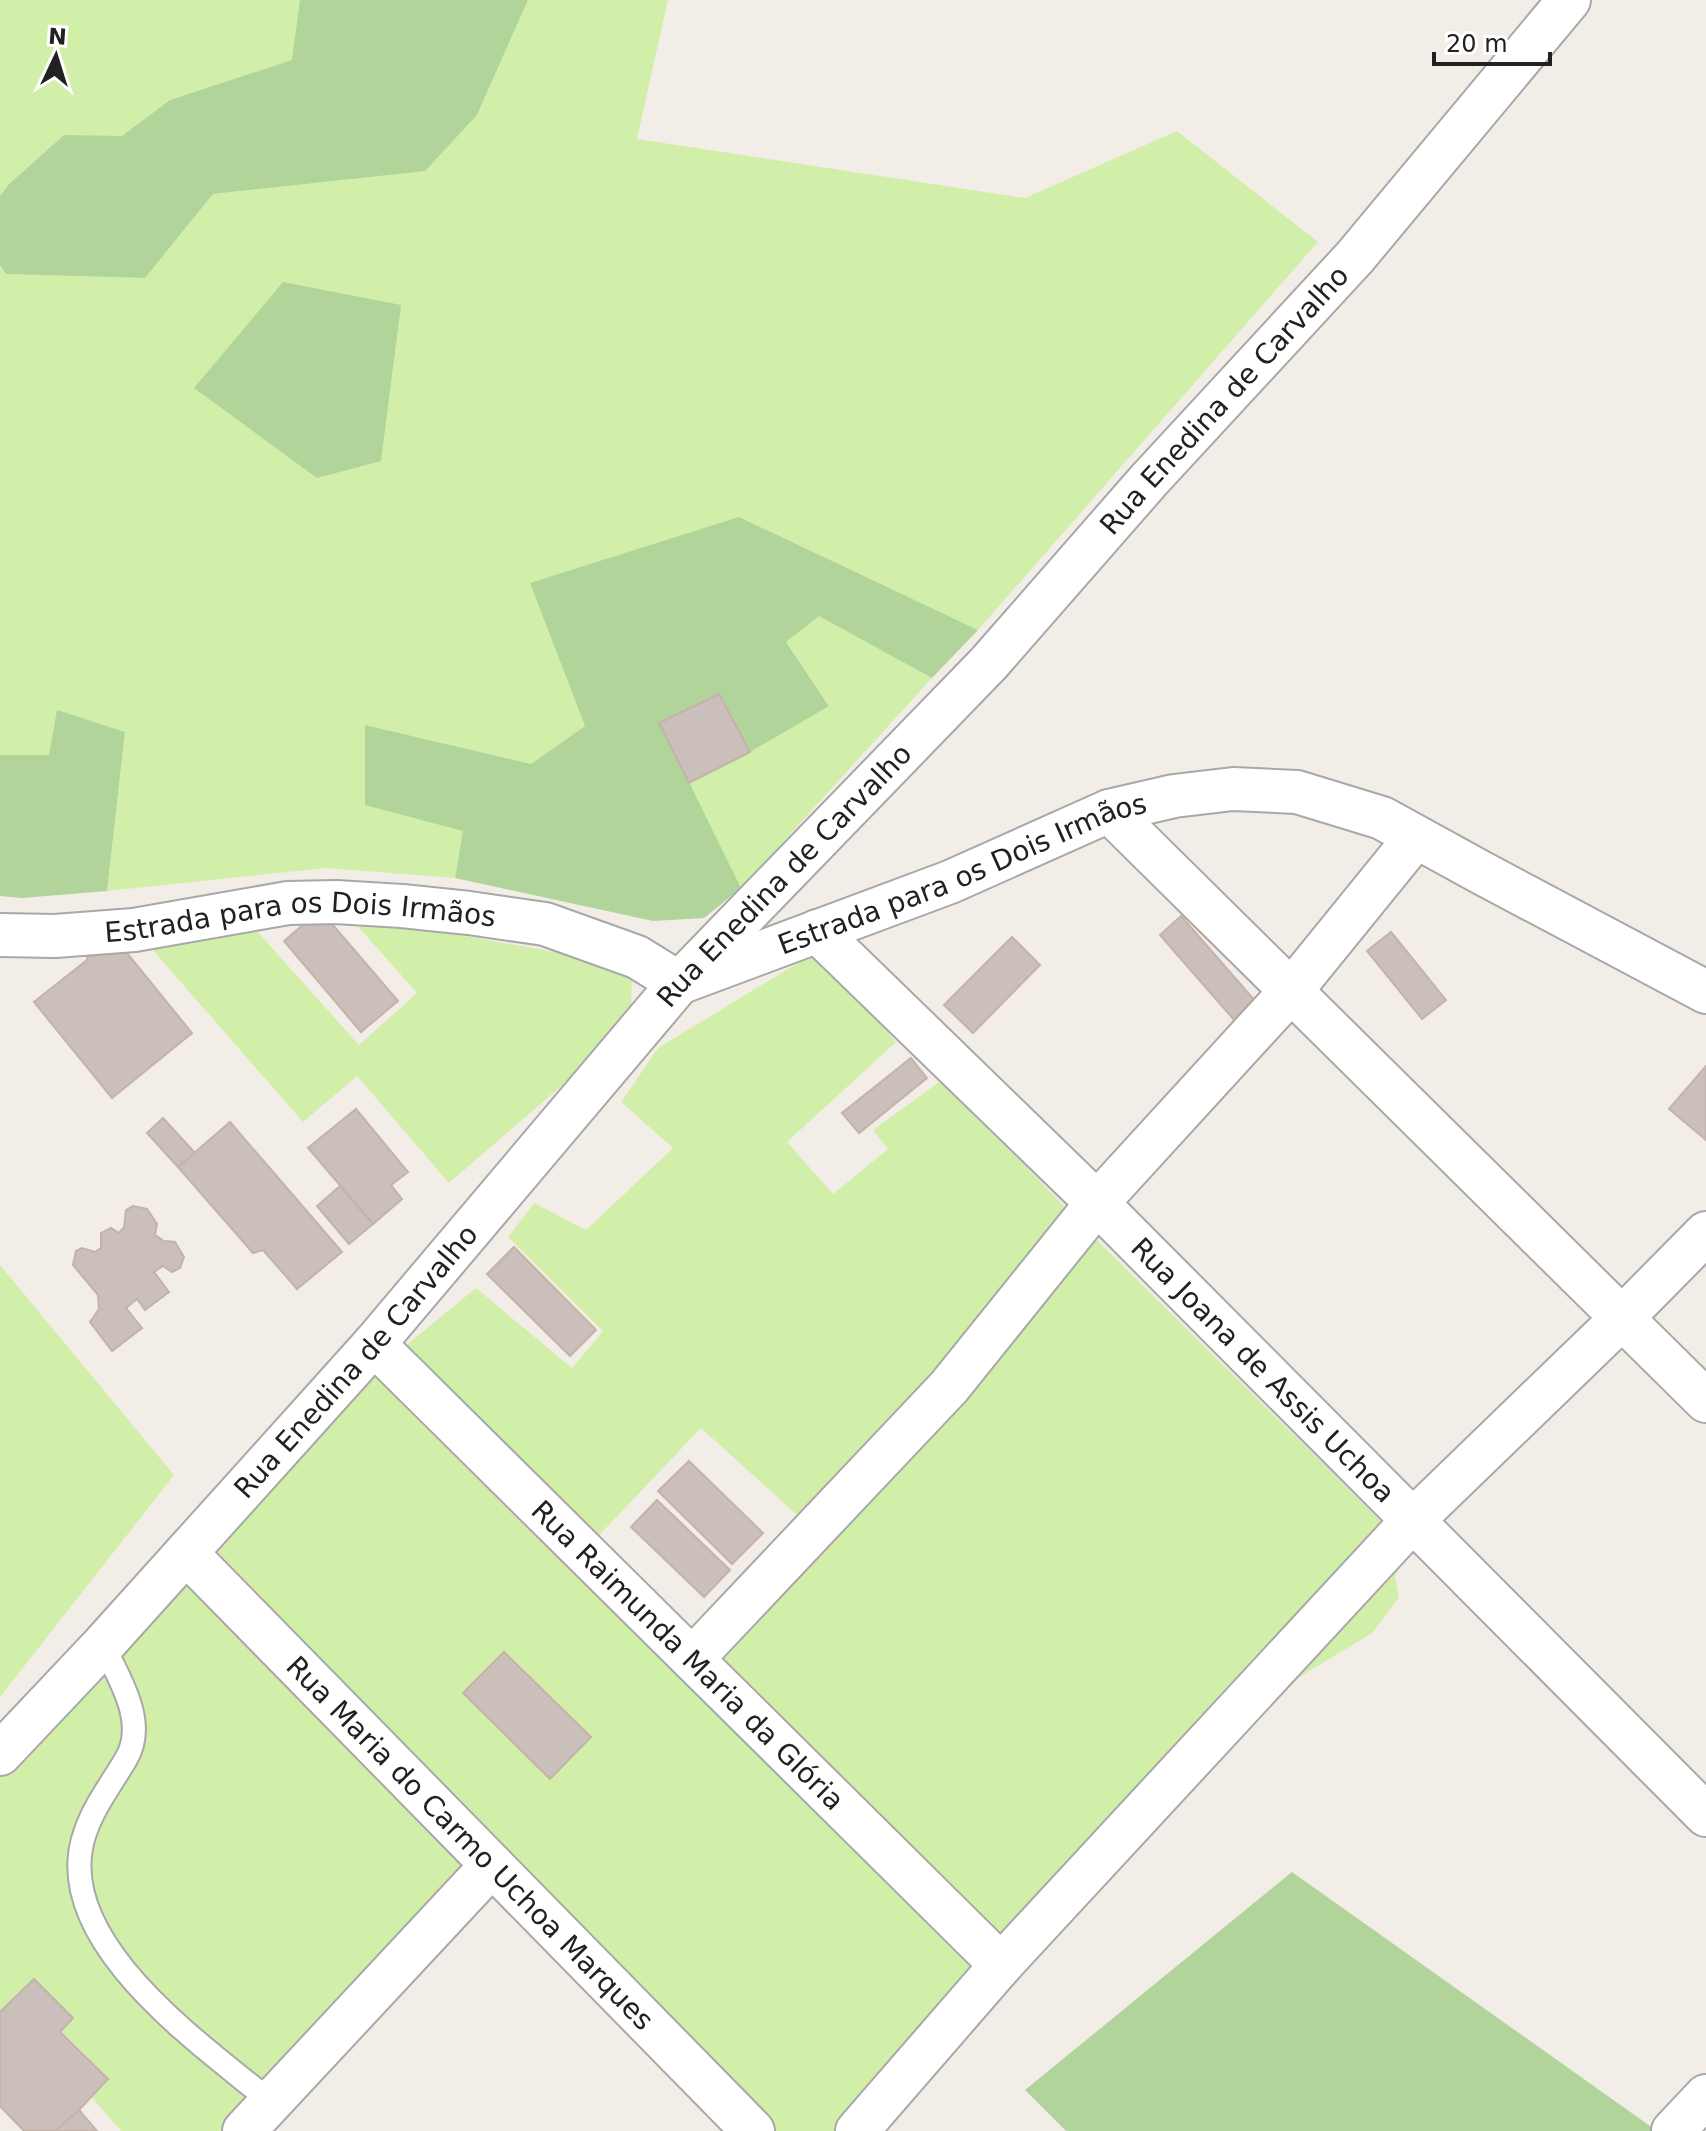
<svg xmlns="http://www.w3.org/2000/svg" width="1706" height="2131" viewBox="0 0 1706 2131" font-family="'DejaVu Sans',sans-serif">
  <style>
    .grass { fill: #d2efaa }
    .forest { fill: #b0d499 }
    .building { fill: #cabfba; stroke: #c5b2a8; stroke-width: 2 }
    .lines { fill: none; stroke-linecap: round; stroke-linejoin: round }
    .lane-casing { stroke: #a8a8a8; stroke-width: 26 }
    .street-casing { stroke: #a8a8a8; stroke-width: 46 }
    .lane { stroke: #fff; stroke-width: 22 }
    .street { stroke: #fff; stroke-width: 42 }
    .labels { text-anchor: middle; stroke-width: 6; stroke-linejoin: round; paint-order: stroke }
    .street-label { font-size: 28px; fill: #212121; stroke: #fff }
  </style>
  <rect width="100%" height="100%" fill="#f2ede7"/>
  <path class="grass" d="M0,0H300L293,60L170,100L122,137L64,135L9,184L0,196Z
    M528,0H668L637,139L1025,198L1177,131L1318,242L978,630L739,517L585,726L531,764L365,725L463,831L455,878L326,868L107,891L125,732L49,755H0V265L7,274L145,278L213,194L425,170L477,115Z
    M819,615L932,678L741,888L689,783L750,752L829,705L786,642Z
    M348,915L628,965L632,972L631,1026L449,1183L357,1076L303,1122L150,947L255,929L359,1045L417,993Z
    M816,952L896,1042L787,1142L833,1194L888,1149L873,1130L942,1080L1096,1239L1409,1549L1395,1576L1399,1598L1372,1633L1275,1692L1183,1771L1151,1801L1113,1844L1091,1872L1025,1934L999,1962L1001,1965L857,2131H753L492,1865L244,2131H121L88,2093L0,2019V1754L103,1645L374,1344L815,1793L989,1953L692,1641L806,1523L701,1428L586,1549L392,1357L476,1288L572,1368L603,1331L508,1237L534,1203L586,1230L673,1148L621,1102L658,1048Z
    M0,1265L174,1475L0,1697Z"/>
  <path class="forest" d="M300,0H528L477,115L425,171L213,194L145,278L6,274L0,265V196L9,184L64,135L122,136L170,100L292,60Z
    M283,282L401,305L381,461L317,478L194,388Z
    M739,517L978,630L932,678L819,616L786,642L829,706L750,752L719,694L660,723L741,888L704,918L653,921L455,878L463,831L365,805V725L531,764L585,726L530,583Z
    M57,710L125,732L107,891L22,898L0,896V755H49Z
    M1292,1872L1657,2131H1066L1025,2090Z"/>
  <path class="building" d="M719,694L750,752L689,783L659,723Z
    M320,910L398,1001L361,1032L284,941Z
    M1181,916L1256,1002L1235,1021L1160,935Z
    M1391,932L1446,1000L1422,1019L1367,951Z
    M1012,937L1040,965L973,1033L944,1005Z
    M88,940L118,942L192,1033L112,1098L34,1002L87,960Z
    M911,1058L927,1078L859,1133L842,1113Z
    M1706,1066V1140L1669,1109Z
    M356,1109L408,1172L391,1185L402,1199L373,1224L308,1148Z
    M163,1118L195,1153L178,1167L147,1133Z
    M230,1122L342,1252L297,1289L263,1250L253,1253L178,1167Z
    M340,1186L373,1224L349,1244L317,1206Z
    M133,1206L147,1209L157,1224L155,1235L164,1241L175,1242L184,1257L180,1268L172,1272L163,1266L154,1272L169,1292L145,1310L137,1299L126,1308L142,1328L112,1351L90,1322L99,1309L98,1295L73,1265L76,1251L82,1248L95,1252L101,1248V1233L111,1228L119,1233L124,1227L126,1210Z
    M514,1247L596,1330L570,1356L487,1274Z
    M689,1461L763,1533L732,1564L658,1491Z
    M657,1500L730,1570L704,1597L631,1527Z
    M504,1652L591,1737L550,1779L463,1693Z
    M34,1979L73,2018L60,2032L108,2079L79,2110L55,2131H24L0,2106V2012Z
    M79,2110L97,2131H55Z"/>
  <g class="lines">
    <defs>
      <path id="lane" d="M103,1645C119,1678 148,1723 126,1759C112,1783 94,1806 85,1833C48,1939 201,2044 271,2102"/>
      <g id="street">
        <path d="M1109,811L1706,1401"/>
        <path id="s1" d="M817,931L1097,1203L1706,1815"/>
        <path id="s2" d="M0,935L55,936L134,930L288,903L336,902L402,906L469,913L545,924L637,957L679,983L950,882L1109,811L1174,796L1233,789L1297,792L1382,818L1482,873L1706,992"/>
        <path id="s3" d="M374,1344L1001,1965"/>
        <path id="s4" d="M186,1553L753,2131"/>
        <path d="M692,1659L949,1387L1097,1203L1291,991L1416,837"/>
        <path id="s5" d="M0,1754L103,1645L374,1344L679,983L989,663L1149,480L1355,257L1569,0"/>
        <path d="M244,2131L492,1865"/>
        <path d="M857,2131L1001,1965L1412,1521L1621,1319L1706,1233"/>
        <path d="M1673,2131L1706,2096"/>
      </g>
    </defs>
    <use href="#lane" class="lane-casing"/>
    <use href="#street" class="street-casing"/>
    <use href="#lane" class="lane"/>
    <use href="#street" class="street"/>
  </g>
  <g class="labels">
    <g class="street-label">
      <text dy="10" stroke="none"><textPath href="#s5" startOffset="1826">Rua Enedina de Carvalho</textPath></text>
      <text dy="10" stroke="none"><textPath href="#s2" startOffset="1000">Estrada para os Dois Irmãos</textPath></text>
      <text dy="10" stroke="none"><textPath href="#s5" startOffset="1178">Rua Enedina de Carvalho</textPath></text>
      <text dy="10" stroke="none"><textPath href="#s2" startOffset="302">Estrada para os Dois Irmãos</textPath></text>
      <text dy="10" stroke="none"><textPath href="#s5" startOffset="530">Rua Enedina de Carvalho</textPath></text>
      <text dy="10" stroke="none"><textPath href="#s1" startOffset="626">Rua Joana de Assis Uchoa</textPath></text>
      <text dy="10" stroke="none"><textPath href="#s3" startOffset="442">Rua Raimunda Maria da Glória</textPath></text>
      <text dy="10" stroke="none"><textPath href="#s4" startOffset="406">Rua Maria do Carmo Uchoa Marques</textPath></text>
    </g>
  </g>
  <g transform="translate(56 56) rotate(4)" stroke="#ffffff" stroke-width="6" paint-order="stroke">
  <path d="M0-6L14 30L0 20L-14 30Z" fill="#212121"/>
  <text y="-12" font-size="22" font-weight="bold" text-anchor="middle" fill="#212121">N</text>
  </g>
  <path d="M1434 52v12h116v-12" fill="none" stroke="#212121" stroke-width="4"/>
  <text x="1446" y="52" font-size="24" fill="#212121" stroke="#ffffff" stroke-width="6" paint-order="stroke">20 m</text>
</svg>
